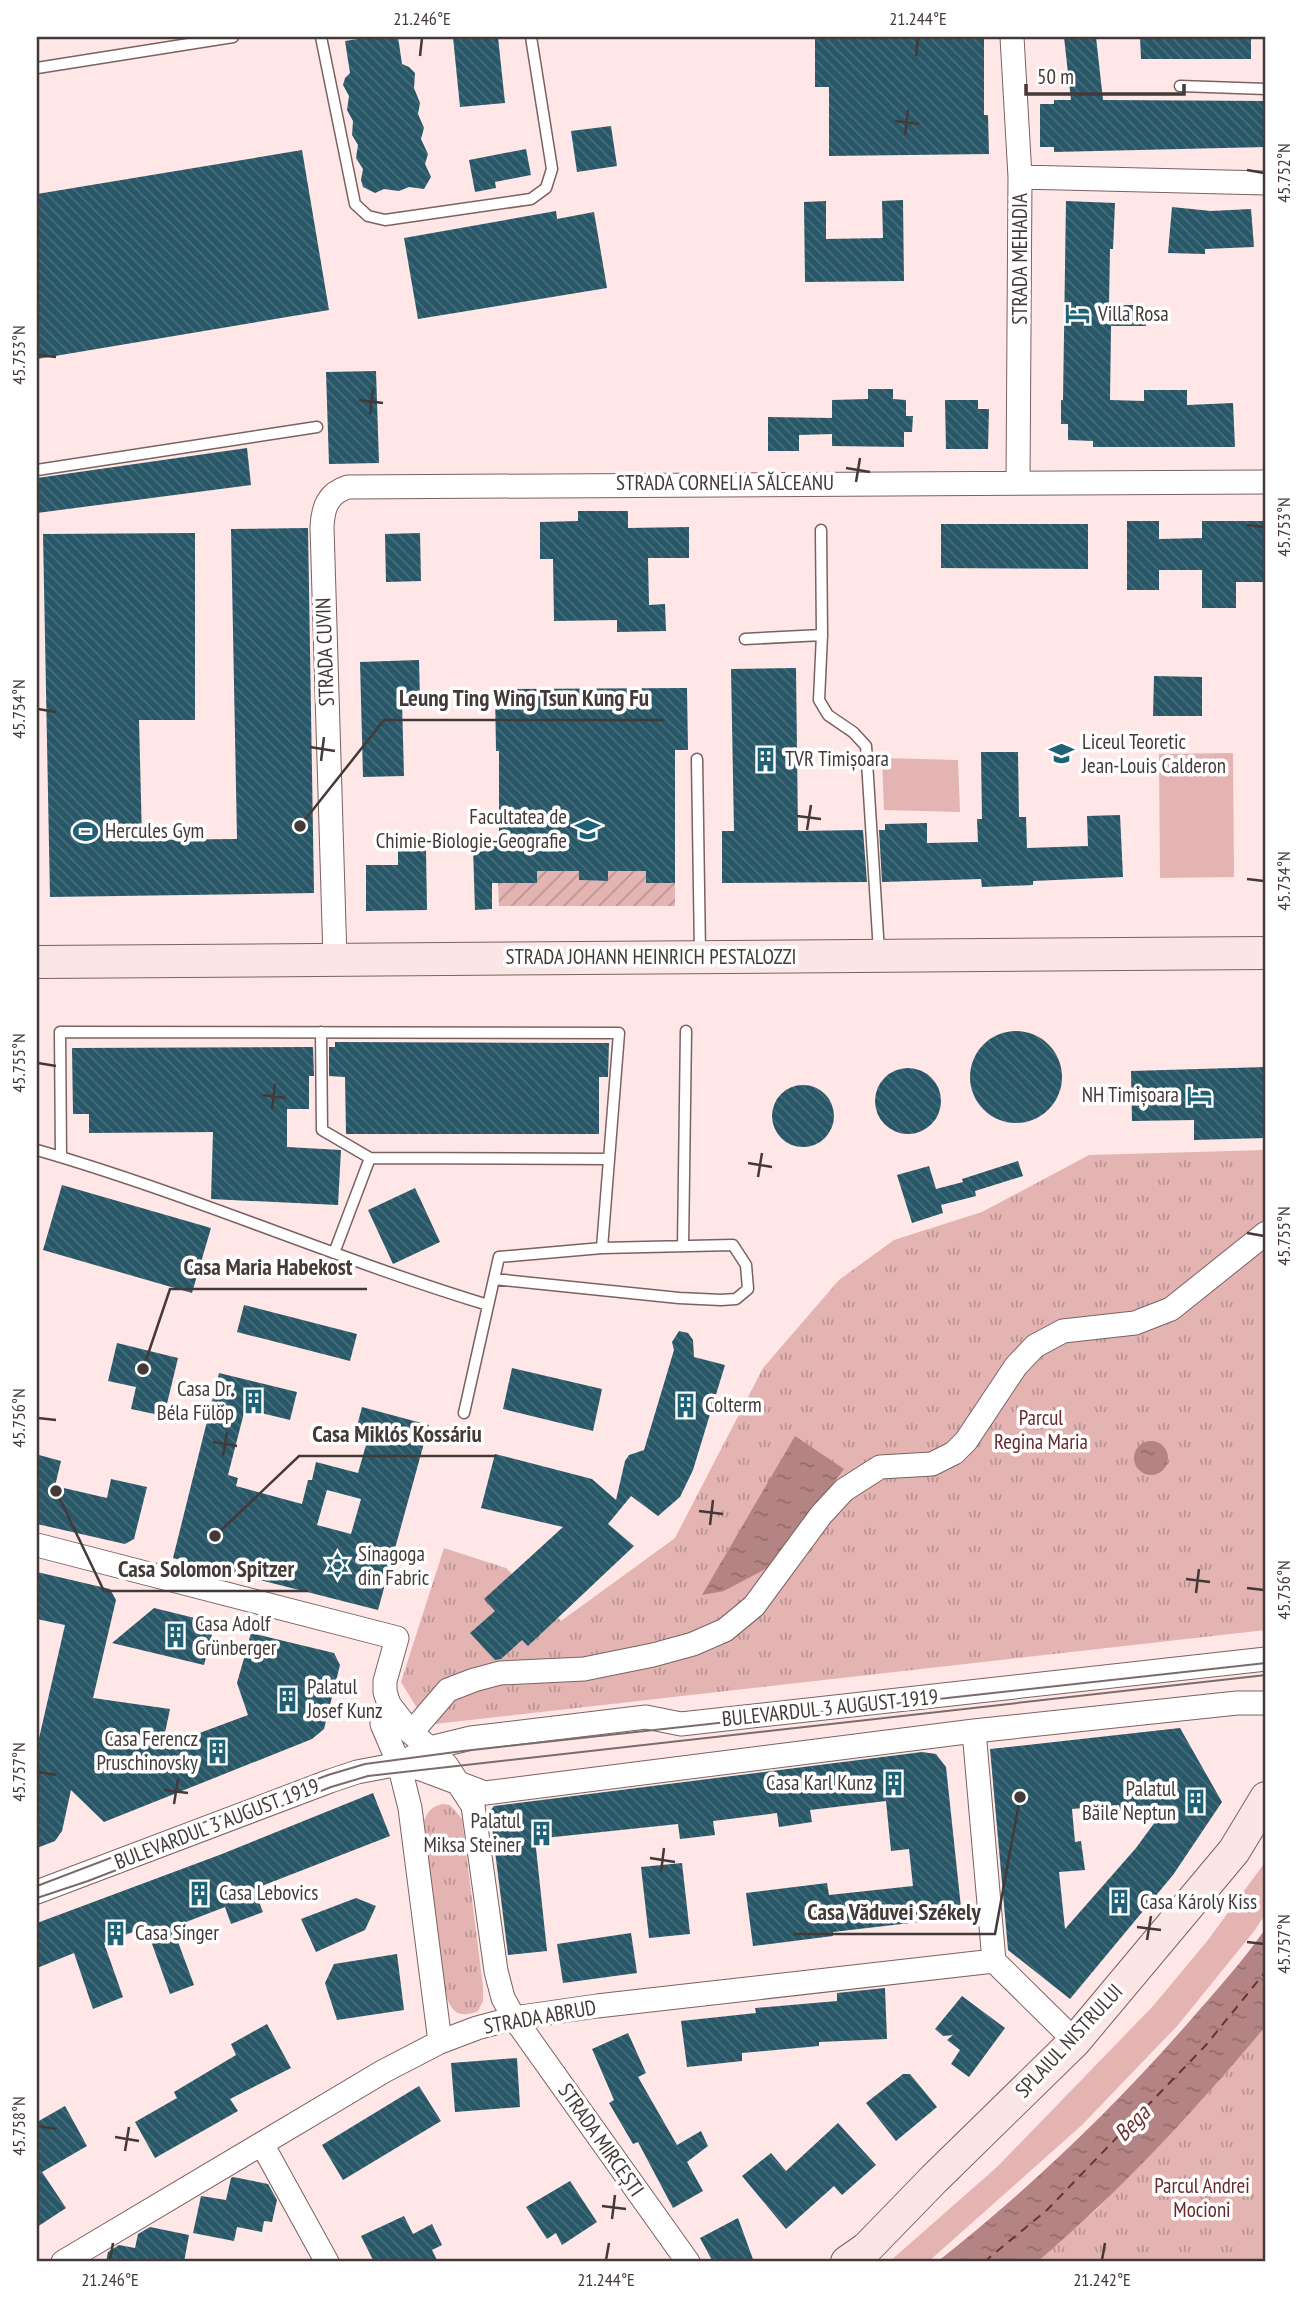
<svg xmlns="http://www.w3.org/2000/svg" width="1303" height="2299" viewBox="0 0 1303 2299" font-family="'PT Sans Narrow',sans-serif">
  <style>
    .grass { fill: #e4b4b3 }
    .park { fill: url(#park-tufts) }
    .garden { fill: url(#garden-furrows) }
    .water { fill: url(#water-ripples) }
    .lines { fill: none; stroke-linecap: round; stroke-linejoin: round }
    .ferry { stroke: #6d3032; stroke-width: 2; stroke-dasharray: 9 7; stroke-linecap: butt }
    .building { fill: url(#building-back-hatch); fill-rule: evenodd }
    .lane-casing { stroke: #7a6261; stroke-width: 13 }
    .street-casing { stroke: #7a6261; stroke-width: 25 }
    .secondary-casing { stroke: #7a6261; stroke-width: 34 }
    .lane { stroke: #fff; stroke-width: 10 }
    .street { stroke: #fff; stroke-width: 23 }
    .secondary { stroke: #fbe6e6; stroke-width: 32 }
    .tram { stroke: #7b6c6c; stroke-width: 2 }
    .ticks { fill: none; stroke: #443939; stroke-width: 2.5 }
    .labels { text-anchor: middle; stroke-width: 7; stroke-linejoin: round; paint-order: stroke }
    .street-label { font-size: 21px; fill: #443939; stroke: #fff }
    .poi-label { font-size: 21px; fill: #443939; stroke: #fff; text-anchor: start }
    .park-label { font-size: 21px; fill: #66292b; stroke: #fff }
    .water-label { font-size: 23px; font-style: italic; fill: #6d3032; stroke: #fff }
    .leader { fill: none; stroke: #443939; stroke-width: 2.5 }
    .callout-dot { fill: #443939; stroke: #fff; stroke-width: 2.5 }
    .callout-label { font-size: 23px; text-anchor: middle; font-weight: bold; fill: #443939; stroke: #fff; stroke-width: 7; stroke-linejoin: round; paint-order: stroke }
    .neatline { fill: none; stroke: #443939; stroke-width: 2.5 }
    .ticks-label { font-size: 18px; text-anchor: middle; fill: #443939 }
  </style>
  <defs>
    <pattern id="park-tufts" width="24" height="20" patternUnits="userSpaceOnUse" patternTransform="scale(1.75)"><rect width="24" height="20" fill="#e4b4b3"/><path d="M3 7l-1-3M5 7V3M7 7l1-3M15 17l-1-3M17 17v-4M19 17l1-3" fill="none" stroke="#ba9393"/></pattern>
    <pattern id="garden-furrows" width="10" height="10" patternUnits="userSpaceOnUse" patternTransform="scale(1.75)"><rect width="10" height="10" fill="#e4b4b3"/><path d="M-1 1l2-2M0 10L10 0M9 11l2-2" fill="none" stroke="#ba9393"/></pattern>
    <pattern id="water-ripples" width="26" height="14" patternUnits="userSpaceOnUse" patternTransform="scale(1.75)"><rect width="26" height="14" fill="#b38483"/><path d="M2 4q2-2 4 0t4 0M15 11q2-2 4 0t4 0" fill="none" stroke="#936d6c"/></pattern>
    <pattern id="building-back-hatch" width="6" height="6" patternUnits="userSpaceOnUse" patternTransform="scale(1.75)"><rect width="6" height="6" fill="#285768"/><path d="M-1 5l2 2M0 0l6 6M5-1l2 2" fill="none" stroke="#486d7a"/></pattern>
  </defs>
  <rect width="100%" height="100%" fill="#fee7e6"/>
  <path class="grass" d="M1233,753L1234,877L1160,878L1159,754Z
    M882,758L958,760L960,812L884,810Z
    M1266,1861V1913L1255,1930L1178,2025L1082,2125L928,2262H889L997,2167L1154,2005L1208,1940Z"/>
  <path class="park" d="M1266,1150V1630L435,1724L423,1718L401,1682L444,1548L506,1568L561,1621L675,1538L763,1368L839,1280L894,1240L982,1212L1089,1155Z
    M442,1804L450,1805L462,1819L483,1987V2001L478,2011C456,2020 450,2009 444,1989L424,1821C428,1811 431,1807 442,1804Z
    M1266,2026V2262H1037L1097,2209L1200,2102Z"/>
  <path class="garden" d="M537,871H579L580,880L607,881L608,871H646V883H675V906H499L498,883L537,882Z"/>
  <path class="water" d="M795,1436L844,1469L771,1566L724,1591L702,1595Z
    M1134 1458a17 17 0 1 1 34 0a17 17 0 1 1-34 0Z
    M1266,1928V2026C1195,2110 1121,2191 1037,2262H937C1028,2190 1112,2110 1188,2023C1215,1992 1243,1961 1266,1928Z"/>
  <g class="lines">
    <path class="ferry" d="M984,2262L1047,2210L1206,2045L1266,1971"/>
  </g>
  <path class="building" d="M371,37H398L402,64L409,67L415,73L414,88L420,103L418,114L424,128L421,139L428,154L425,164L431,177L424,189L409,187L399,191L384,189L375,193L363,187L361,180L363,169L356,158L358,145L352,135L353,121L347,110L349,96L343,85L345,78L350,73L345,41Z
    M453,37H498L505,103L460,107Z
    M815,37H984V115H988L989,154L829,156V87H815Z
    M1064,37H1096L1103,100L1266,101V147L1054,152V147H1040V104H1054V100H1071Z
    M1140,37H1251V59H1141Z
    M611,126L617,166L577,172L571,131Z
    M526,149L531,175L495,182L496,188L475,192L469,160Z
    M302,150L329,310L37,359V194Z
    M903,200L904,281L805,282L804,202L826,201V239L883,238L882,201Z
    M1066,201L1115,203L1113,249H1110L1109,305H1146V326H1111L1110,400L1144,401V390H1187V405L1233,403L1235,447H1093V441L1068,440V424H1061V400H1063Z
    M1172,207L1211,211L1251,209L1254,247L1205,249V254L1168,253Z
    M556,211L557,219L594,212L607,288L418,319L404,238Z
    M376,371L379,463L329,464L326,372Z
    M868,389H893V399L906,400V416H913L912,432H904V447L832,446V434L799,435V451H768V417L832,418V400L868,399Z
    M945,400H978V409H989L988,449H946Z
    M247,448L251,485L37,513V478Z
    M578,511H628V528L689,527V558H648L649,605L665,604L666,631L617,632V620L554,621L553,559H540V522L578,521Z
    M1127,521H1159V539L1202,538V521H1266V582H1236V608H1202V570H1159V590H1127Z
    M941,524H1088V569L941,568Z
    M308,528L314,893L50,897L43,534L195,533V720H139L142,840L237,839L231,529Z
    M420,533L421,581L386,582L385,534Z
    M419,660L420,702H402L404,776L363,777L360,662Z
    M796,668L798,831L863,830L867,882L722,883V831H734L731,669Z
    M1154,676L1202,677V716H1153Z
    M687,688L688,750H675V883H646V871H608V881L579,880V871H537V883H492V909L475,910L473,847L499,846V751H496L495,689Z
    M981,752H1018L1019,817H1026L1027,848L1088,846L1087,816L1120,815L1123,877L1033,881V885L982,887L981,879L882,882L879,830H885V824L927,823V843L978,842L977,819H982Z
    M426,850L427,910L366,911V865H398V851Z
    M970 1077a46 46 0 1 1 92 0a46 46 0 1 1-92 0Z
    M335,1042L609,1043L608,1077H599V1134H346L345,1077L329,1076V1047H335Z
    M313,1047L314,1076H309V1109H287V1147L341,1150L338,1205L211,1199L213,1132L89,1133V1114H73L72,1048Z
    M1266,1067V1138L1194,1140V1120L1132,1121L1131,1071Z
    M875 1101a33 33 0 1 1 66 0a33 33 0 1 1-66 0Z
    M772 1116a31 31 0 1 1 62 0a31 31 0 1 1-62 0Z
    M1018,1161L1023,1176L975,1191L976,1196L941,1205L943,1213L912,1223L897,1175L929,1166L936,1189L963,1182L962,1179Z
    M62,1185L211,1228L192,1293L43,1250Z
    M415,1188L440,1242L393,1264L368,1210Z
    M244,1305L357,1334L350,1361L237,1332Z
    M679,1331L688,1333L693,1340L694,1357L725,1365L693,1470L680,1497L658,1516L631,1496L608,1524L634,1546L528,1646L522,1640L501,1659L495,1660L470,1633L495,1611L484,1599L563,1527L481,1508L495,1454L592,1479L616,1500L625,1461L629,1455L644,1450L674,1350L672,1342Z
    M117,1343L178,1358L164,1416L131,1409L136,1387L108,1381Z
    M512,1368L602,1389L593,1431L503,1409Z
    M219,1373L297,1392L290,1420L245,1409L228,1475L238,1478L236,1486L302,1504L308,1480H312L316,1462L358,1473L368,1438L355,1434L362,1407L429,1425L378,1610L173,1558ZM327,1490L361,1499L351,1534L317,1525Z
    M39,1455L61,1461L55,1486L107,1498L111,1479L147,1487L134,1539L125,1544L37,1524V1464Z
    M37,1572L110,1589L116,1600L93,1698L170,1709L162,1747L248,1715L237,1683L251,1633L334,1653L340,1665L324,1729L312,1739L104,1822L71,1790L62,1831L55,1841L37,1848V1747L65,1625L37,1619Z
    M154,1608L215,1623L204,1665L112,1643Z
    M1180,1728L1222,1802L1173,1875L1070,1999L1008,1950L990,1749ZM1119,1805L1121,1812L1131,1807L1158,1818L1136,1848L1065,1929L1059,1872L1085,1870L1081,1841L1075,1842L1072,1809Z
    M922,1752L936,1754L946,1767L962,1917L833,1932V1936L753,1946L746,1893L827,1883L829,1895L913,1886L909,1849L891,1851L886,1801L810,1810L812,1822L779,1827L777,1813L713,1821L715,1835L680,1839L678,1824L535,1839L547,1951L508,1955L490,1811L494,1806Z
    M373,1793L390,1836L254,1889L263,1912L231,1924L225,1907L186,1922L192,1937L178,1942L194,1985L170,1994L146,1927L104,1943L123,1997L93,2009L74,1953L37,1968V1923L222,1854Z
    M682,1863L690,1934L649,1938L641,1867Z
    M356,1898L376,1906L365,1930L316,1952L301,1919Z
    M631,1933L637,1973L563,1983L557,1944Z
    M397,1954L404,2010L337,2020L325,1983L334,1964Z
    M885,1988L887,2039L819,2042V2046L742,2053V2061L687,2067L681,2021L756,2013L755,2008L837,2001V1993Z
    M962,1996L1005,2028L969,2077L951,2064L960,2050L947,2040L953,2035L943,2036L935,2029Z
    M267,2024L291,2068L230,2099L238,2111L155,2158L135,2122L177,2098L174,2092L236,2055L231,2044Z
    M628,2033L646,2073L638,2077L677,2145L701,2131L708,2146L687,2162L703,2191L673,2208L638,2142L633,2144L609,2103L614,2100L592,2049Z
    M517,2058L520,2107L455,2112L451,2063Z
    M903,2074H910L937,2107L896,2141L866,2103Z
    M419,2086L441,2121L343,2180L322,2145Z
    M65,2106L87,2146L42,2172L66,2208L37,2227V2122Z
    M838,2123L876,2165L842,2195L834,2186L786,2229L742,2176L771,2153L786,2171Z
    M233,2177L268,2184L277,2200L272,2222L264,2221L262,2232L237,2227L234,2241L193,2233L201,2196L226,2200L231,2178Z
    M570,2181L597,2222L562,2245L556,2233L547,2239L526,2207Z
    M404,2216L413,2234L432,2224L442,2245L432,2250L438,2262H374L361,2236Z
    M738,2218L754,2262H713L700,2238Z
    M150,2227L189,2235L184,2262H106L108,2252L119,2245L135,2248L138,2234Z"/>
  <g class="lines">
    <defs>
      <path id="lane" d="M321,37L355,204L368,216L385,220L531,199L546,188L552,169L531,37
        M37,68L233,37
        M1180,86L1266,89
        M37,470L317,427
        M821,530L822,635L819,700L828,715L853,732L866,746L879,952
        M745,639L822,635
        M697,759L700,953
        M321,1032L322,1130L370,1158L609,1159
        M37,1150C190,1194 336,1259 488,1305
        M61,1157L60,1032L619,1033L602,1248
        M683,1246L686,1031
        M334,1253L370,1158
        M464,1413L494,1279L679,1298L721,1300L736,1299L748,1289L746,1265L733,1245L602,1248L499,1257L494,1279"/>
      <path id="street" d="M1012,37L1020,177L1018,481
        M1020,177L1266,183
        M335,959L322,527C323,507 328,493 348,487L1266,482
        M37,1545L397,1638L385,1681V1692L389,1704L411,1733L430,1748L447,1766L473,1806L496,1971L503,1998L514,2018L688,2262
        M389,1704L382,1724L399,1764L410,1808L440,2042
        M974,1731L994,1961L1075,2041
        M411,1733L448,1690L474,1680L500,1673L584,1669L653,1655L693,1644L725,1630L754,1606L821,1515L844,1490L880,1467L932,1464L954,1453L966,1441L1016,1366L1035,1346L1063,1331L1135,1323L1171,1309L1266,1233
        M399,1764L421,1769L485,1793L974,1731L1237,1703H1266
        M37,1892L330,1781L357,1772L399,1764L430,1748L471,1738L646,1717L681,1724L1266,1659
        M262,2144L327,2262
        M63,2262L384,2071L440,2042L477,2028L514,2018L597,2006L994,1961"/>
      <path id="secondary" d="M37,962L1266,953
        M847,2262L867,2248L934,2179L1075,2041L1234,1851L1266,1798"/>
    </defs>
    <use href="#lane" class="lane-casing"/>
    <use href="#street" class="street-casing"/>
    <use href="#secondary" class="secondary-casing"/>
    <use href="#lane" class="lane"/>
    <use href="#street" class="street"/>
    <use href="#secondary" class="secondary"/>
    <path class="tram" d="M37,1886L328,1775L365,1764L463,1751L1266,1663
      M37,1898L88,1881L331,1787L368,1776L1266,1675"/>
  </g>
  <path class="ticks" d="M420,56L422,38M916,56L918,38M895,121L919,124M905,135L908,110M1247,170L1264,173M38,355L56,357M359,400L383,403M370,414L373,389M846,468L870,472M856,482L860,458M1247,525L1264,527M38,709L56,712M310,747L335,751M321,761L324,737M797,816L821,819M807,830L811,805M1247,879L1264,881M38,1063L56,1066M262,1095L286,1098M272,1109L275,1084M748,1163L772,1167M758,1177L762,1153M1247,1233L1264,1236M38,1418L56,1420M213,1442L237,1446M223,1456L227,1432M699,1511L723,1514M710,1525L713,1500M1186,1579L1210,1582M1247,1588L1264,1590M1196,1593L1199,1569M38,1772L56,1775M164,1790L188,1793M174,1804L178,1779M650,1858L675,1862M661,1872L664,1848M1137,1927L1161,1930M1147,1940L1151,1916M1247,1942L1264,1944M38,2126L56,2129M115,2137L139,2141M125,2151L129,2127M602,2206L626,2209M612,2219L615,2195M110,2260L113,2243M606,2260L609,2243M1102,2260L1105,2243"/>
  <defs>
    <symbol id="hotel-bare" viewBox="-9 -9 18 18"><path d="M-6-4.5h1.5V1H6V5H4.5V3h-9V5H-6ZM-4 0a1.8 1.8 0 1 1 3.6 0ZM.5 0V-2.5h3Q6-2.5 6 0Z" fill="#206176" stroke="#fff" stroke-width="2.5" paint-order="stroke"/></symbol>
    <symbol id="school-bare" viewBox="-9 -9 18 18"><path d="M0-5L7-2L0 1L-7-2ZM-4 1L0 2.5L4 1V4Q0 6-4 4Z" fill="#206176" stroke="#fff" stroke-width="2.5" paint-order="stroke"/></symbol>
    <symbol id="building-bare" viewBox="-9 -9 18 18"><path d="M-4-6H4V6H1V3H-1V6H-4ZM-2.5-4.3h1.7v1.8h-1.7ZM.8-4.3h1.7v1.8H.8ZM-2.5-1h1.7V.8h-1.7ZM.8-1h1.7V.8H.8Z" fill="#206176" stroke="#fff" stroke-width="2.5" paint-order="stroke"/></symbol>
    <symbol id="university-bare" viewBox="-9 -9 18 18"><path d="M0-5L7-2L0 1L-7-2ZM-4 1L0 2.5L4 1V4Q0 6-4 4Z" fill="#206176" stroke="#fff" stroke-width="2.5" paint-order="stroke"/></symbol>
    <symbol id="stadium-bare" viewBox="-9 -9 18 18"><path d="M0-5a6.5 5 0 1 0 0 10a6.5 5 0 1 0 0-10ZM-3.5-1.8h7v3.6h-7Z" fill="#206176" stroke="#fff" stroke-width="2.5" paint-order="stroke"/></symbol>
    <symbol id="synagogue-bare" viewBox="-9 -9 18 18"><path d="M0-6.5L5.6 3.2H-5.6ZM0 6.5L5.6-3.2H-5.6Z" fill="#206176" stroke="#fff" stroke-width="2.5" paint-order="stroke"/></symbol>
  </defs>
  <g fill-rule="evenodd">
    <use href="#hotel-bare" x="1060" y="296" width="35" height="35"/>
    <use href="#school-bare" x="1044" y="736" width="35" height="35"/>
    <use href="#building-bare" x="748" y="742" width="35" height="35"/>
    <use href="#university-bare" x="570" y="812" width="35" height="35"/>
    <use href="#stadium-bare" x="68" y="814" width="35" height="35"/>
    <use href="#hotel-bare" x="1182" y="1078" width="35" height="35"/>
    <use href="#building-bare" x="236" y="1384" width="35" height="35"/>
    <use href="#building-bare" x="668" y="1388" width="35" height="35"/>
    <use href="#synagogue-bare" x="320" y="1548" width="35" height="35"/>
    <use href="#building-bare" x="158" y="1618" width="35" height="35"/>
    <use href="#building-bare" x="270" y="1682" width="35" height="35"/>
    <use href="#building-bare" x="200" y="1734" width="35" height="35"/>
    <use href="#building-bare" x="876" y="1766" width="35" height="35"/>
    <use href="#building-bare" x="1178" y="1784" width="35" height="35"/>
    <use href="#building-bare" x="524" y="1816" width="35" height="35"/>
    <use href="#building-bare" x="182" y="1876" width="35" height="35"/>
    <use href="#building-bare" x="1102" y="1884" width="35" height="35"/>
    <use href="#building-bare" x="98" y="1916" width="35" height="35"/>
  </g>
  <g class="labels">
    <g class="street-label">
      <text transform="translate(1020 259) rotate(-90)" y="7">STRADA MEHADIA</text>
      <text x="725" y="490">STRADA CORNELIA SĂLCEANU</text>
      <text transform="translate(325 652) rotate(-92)" y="7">STRADA CUVIN</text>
      <text x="651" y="964">STRADA JOHANN HEINRICH PESTALOZZI</text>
      <text transform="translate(830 1708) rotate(-6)" y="7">BULEVARDUL 3 AUGUST 1919</text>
      <text transform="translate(217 1824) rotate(-21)" y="7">BULEVARDUL 3 AUGUST 1919</text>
      <text transform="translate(540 2017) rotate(-10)" y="7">STRADA ABRUD</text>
      <text transform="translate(1069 2041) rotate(-47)" y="7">SPLAIUL NISTRULUI</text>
      <text transform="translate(601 2140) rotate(55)" y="7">STRADA MIRCEȘTI</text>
    </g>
    <g class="poi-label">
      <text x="1098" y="321">Villa Rosa</text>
      <text x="1082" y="749">Liceul Teoretic<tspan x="1082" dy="24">Jean-Louis Calderon</tspan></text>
      <text x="785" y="766">TVR Timișoara</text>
      <text x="567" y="824" text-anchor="end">Facultatea de<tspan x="567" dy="24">Chimie-Biologie-Geografie</tspan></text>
      <text x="105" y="838">Hercules Gym</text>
      <text x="1179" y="1102" text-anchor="end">NH Timișoara</text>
      <text x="234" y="1396" text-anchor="end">Casa Dr.<tspan x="234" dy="24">Béla Fülöp</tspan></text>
      <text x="705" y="1412">Colterm</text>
      <text x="358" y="1561">Sinagoga<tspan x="358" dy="24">din Fabric</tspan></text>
      <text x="195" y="1631">Casa Adolf<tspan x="195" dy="24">Grünberger</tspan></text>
      <text x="307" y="1694">Palatul<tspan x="307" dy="24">Josef Kunz</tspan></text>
      <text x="198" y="1746" text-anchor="end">Casa Ferencz<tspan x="198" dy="24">Pruschinovsky</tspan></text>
      <text x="873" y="1790" text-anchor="end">Casa Karl Kunz</text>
      <text x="1176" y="1796" text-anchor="end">Palatul<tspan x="1176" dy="24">Băile Neptun</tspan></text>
      <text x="521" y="1828" text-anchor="end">Palatul<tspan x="521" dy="24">Miksa Steiner</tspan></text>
      <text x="219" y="1900">Casa Lebovics</text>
      <text x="1140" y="1909">Casa Károly Kiss</text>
      <text x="135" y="1940">Casa Singer</text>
    </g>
    <g class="park-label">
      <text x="1041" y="1425">Parcul<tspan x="1041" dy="24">Regina Maria</tspan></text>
      <text x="1202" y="2193">Parcul Andrei<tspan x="1202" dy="24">Mocioni</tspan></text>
    </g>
    <g class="water-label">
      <text transform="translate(1132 2123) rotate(-46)" y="8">Bega</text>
    </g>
  </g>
  <path class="leader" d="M300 826L384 720H664M143 1369L170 1289H367M215 1536L299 1456H496M56 1491L104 1591H308M1020 1797L995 1934H793"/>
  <g class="callout-dot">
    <circle cx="300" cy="826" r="7"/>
    <circle cx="143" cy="1369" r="7"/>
    <circle cx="215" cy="1536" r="7"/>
    <circle cx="56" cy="1491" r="7"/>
    <circle cx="1020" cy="1797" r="7"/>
  </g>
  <g class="callout-label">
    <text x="524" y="706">Leung Ting Wing Tsun Kung Fu</text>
    <text x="268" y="1275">Casa Maria Habekost</text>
    <text x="397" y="1442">Casa Miklós Kossáriu</text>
    <text x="206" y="1577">Casa Solomon Spitzer</text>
    <text x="894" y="1920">Casa Văduvei Székely</text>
  </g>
  <rect width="1303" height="2299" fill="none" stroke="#ffffff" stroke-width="77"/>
  <path d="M1026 84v10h158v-10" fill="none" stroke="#443939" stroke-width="3.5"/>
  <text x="1037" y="84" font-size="21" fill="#443939" stroke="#ffffff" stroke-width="5" paint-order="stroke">50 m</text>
  <rect x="38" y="38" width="1226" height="2222" class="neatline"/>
  <g class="ticks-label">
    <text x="422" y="25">21.246°E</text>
    <text x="918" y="25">21.244°E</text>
    <text transform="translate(1284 173) rotate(-90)" y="6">45.752°N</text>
    <text transform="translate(19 355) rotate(-90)" y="6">45.753°N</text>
    <text transform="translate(1284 527) rotate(-90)" y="6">45.753°N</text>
    <text transform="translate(19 709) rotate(-90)" y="6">45.754°N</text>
    <text transform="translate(1284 881) rotate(-90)" y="6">45.754°N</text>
    <text transform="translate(19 1063) rotate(-90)" y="6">45.755°N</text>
    <text transform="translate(1284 1236) rotate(-90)" y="6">45.755°N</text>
    <text transform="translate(19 1418) rotate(-90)" y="6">45.756°N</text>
    <text transform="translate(1284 1590) rotate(-90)" y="6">45.756°N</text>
    <text transform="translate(19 1772) rotate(-90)" y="6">45.757°N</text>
    <text transform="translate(1284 1944) rotate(-90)" y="6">45.757°N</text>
    <text transform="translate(19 2126) rotate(-90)" y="6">45.758°N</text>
    <text x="110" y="2286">21.246°E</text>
    <text x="606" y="2286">21.244°E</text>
    <text x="1102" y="2286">21.242°E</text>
  </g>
</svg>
